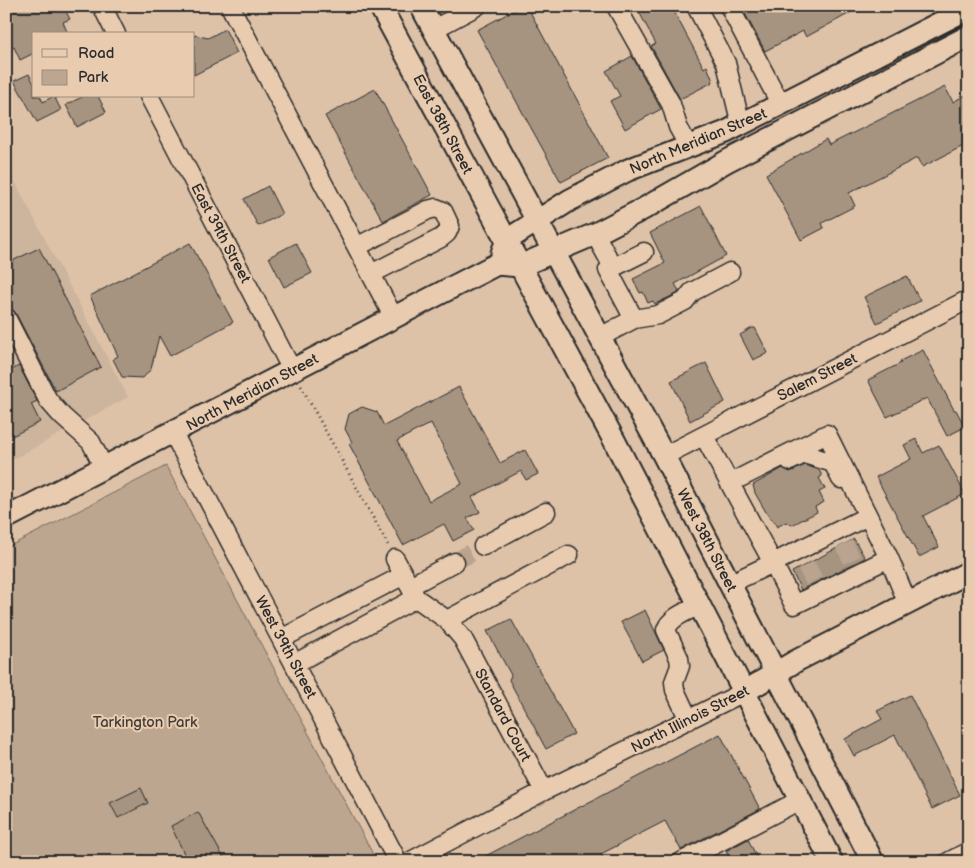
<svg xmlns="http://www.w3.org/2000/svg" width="975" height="868" viewBox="0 0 975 868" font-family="'Balsamiq Sans',sans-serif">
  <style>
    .built { fill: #cdb49c }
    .green { fill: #bca690; stroke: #74685e }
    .building { fill: #a69481; stroke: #2b2b2b; fill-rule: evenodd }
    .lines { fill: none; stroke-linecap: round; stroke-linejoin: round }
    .minor-tunnel { stroke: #baa48f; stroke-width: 18; stroke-dasharray: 18 9; stroke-linecap: butt }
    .minor-casing { stroke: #2b2b2b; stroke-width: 21 }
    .major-casing { stroke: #2b2b2b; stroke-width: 25 }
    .path { stroke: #2b2b2b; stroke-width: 3; stroke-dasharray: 1 4; stroke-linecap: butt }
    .minor { stroke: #e9ccb0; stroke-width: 18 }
    .major { stroke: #e9ccb0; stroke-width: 21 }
    .labels { text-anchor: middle; stroke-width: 4; stroke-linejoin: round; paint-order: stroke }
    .street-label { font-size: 15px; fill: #2b2b2b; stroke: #e9ccb0 }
    .park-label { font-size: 15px; fill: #413d3a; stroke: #e9ccb0 }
  </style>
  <rect width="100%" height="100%" fill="#dec2a8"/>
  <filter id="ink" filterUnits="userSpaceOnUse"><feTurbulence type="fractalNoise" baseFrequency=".02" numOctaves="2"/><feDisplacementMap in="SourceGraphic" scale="10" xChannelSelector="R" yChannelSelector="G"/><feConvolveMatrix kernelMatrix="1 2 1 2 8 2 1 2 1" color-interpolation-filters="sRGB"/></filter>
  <g filter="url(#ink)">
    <path class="built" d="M6,165L128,397L6,463Z"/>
    <path class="green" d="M166,466L375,858L368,862H6V548Z"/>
    <path class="building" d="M13,6H63L70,19L63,22L68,34H34V53L20,60L14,47L6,51V10Z
      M522,6H527L608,158L561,182L477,30Z
      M636,6H671L704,68L707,66L713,81L711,83L680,99L651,46L656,44Z
      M741,6H863L806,37L803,31L765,51Z
      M225,29L237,53L194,75V35L208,38Z
      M632,56L661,109L625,129L610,101L620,96L606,71Z
      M29,74L34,84V96H40L43,102L54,96L61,110L37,122L14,81Z
      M945,87L953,102L969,93V143L922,167L917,158L849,193L855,206L822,223L824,228L801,240L766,174L826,139L829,145Z
      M375,89L432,195L383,221L325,116Z
      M84,96H98L106,112L77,127L66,105Z
      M268,186L282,214L258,226L244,199Z
      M701,206L726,256L675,284L679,291L678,293L655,304L653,301L648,303L643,292L640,293L633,279L665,263L650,233Z
      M190,243L233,322L170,356L159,336L151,369L143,378L122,377L113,359L118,356L90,296Z
      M296,243L312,273L284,287L269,257Z
      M39,248L101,367L56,391L15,312L11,308L6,306V264Z
      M907,276L920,301L877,323L864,297Z
      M752,328H755L768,353L753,360L740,335Z
      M923,350L954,410H956L965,427L947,436L927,398L887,417L868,380L901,363L900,361Z
      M706,363L725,402L690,421L671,381Z
      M19,366L37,401L31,404L40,422L6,439V373Z
      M459,387L500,463L525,450L538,474L526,480L521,471L472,497L480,512L467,518L474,530L453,541L444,524L403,545L349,444L352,442L345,429L349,414L362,407L377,412L384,426ZM431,423L462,484L429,501L397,441Z
      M916,439L923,453L939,445L965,494L923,516L939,547L919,557L876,477L911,459L904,445Z
      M805,465L819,470L822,476L819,478L825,489L819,492L824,502L815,507L817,512L792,525L786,522L777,527L773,520L770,519L755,493L753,485L783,468L790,472Z
      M854,539L865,558L801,590L792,572Z
      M645,610L664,650L642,661L621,622Z
      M511,619L574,734L546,749L509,680L511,675L487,631Z
      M910,695L960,795L932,809L895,735L854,756L845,739L882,719L877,711Z
      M720,734L760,809L681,850L665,821L601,854L605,862H474Z
      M141,788L148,803L118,818L110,803Z
      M198,812L226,862H188L171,826Z
      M748,839L759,862H731L726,851Z"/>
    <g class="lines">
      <path class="minor-tunnel" d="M844,544L856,568
        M455,562L483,546
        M806,565L818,588"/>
      <defs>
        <path id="minor" d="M102,6L116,34
          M230,6L394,318
          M616,6L671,104L678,127L689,147
          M696,6L726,63L741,125
          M729,6L781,105
          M434,29L477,6
          M149,96L292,370
          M595,234L613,267
          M364,243L428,210L436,208L443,211L450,226L447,233L441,238L371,274
          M6,317L48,400L62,416L91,442L104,468
          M634,319L608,270L644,252
          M600,337L634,319L658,315L685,301L692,292L730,272
          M173,433L398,862
          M704,436L773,563L868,516
          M664,456L969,299
          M790,461L804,454L833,463L841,479
          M730,483L827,434L889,558
          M483,546L546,512
          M395,559L416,598L447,620L463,639L544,791
          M729,584L773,563L794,605L889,558L908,604
          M410,586L455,562
          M447,620L569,555
          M281,639L404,575
          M294,664L416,598
          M689,720L675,690L674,682L680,666L679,658L666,630C670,617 688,611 700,605
          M409,862L544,791L744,692
          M681,862L800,800
          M948,862L969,851"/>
        <path id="major" d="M380,6L614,440L832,862
          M421,6L664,456L873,862
          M502,253L507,240L570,200L628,170L726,132L969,8
          M6,518L497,264L520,266L595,234L645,208L727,161L969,36
          M744,692L796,661L969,572"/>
      </defs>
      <use href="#minor" class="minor-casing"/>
      <use href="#major" class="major-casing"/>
      <path class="path" d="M301,386L388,545"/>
      <use href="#minor" class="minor"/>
      <use href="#major" class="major"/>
    </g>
  </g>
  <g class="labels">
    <g class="street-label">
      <text transform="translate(443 124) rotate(62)" y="5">East 38th Street</text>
      <text transform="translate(698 141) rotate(-23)" y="5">North Meridian Street</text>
      <text transform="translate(221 233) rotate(62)" y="5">East 39th Street</text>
      <text transform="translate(817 377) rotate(-27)" y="5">Salem Street</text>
      <text transform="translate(252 392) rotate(-28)" y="5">North Meridian Street</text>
      <text transform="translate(707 540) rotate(63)" y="5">West 38th Street</text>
      <text transform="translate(286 647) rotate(62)" y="5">West 39th Street</text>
      <text transform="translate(503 715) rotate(62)" y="5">Standard Court</text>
      <text transform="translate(690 719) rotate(-27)" y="5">North Illinois Street</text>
    </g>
    <g class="park-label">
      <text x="145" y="727">Tarkington Park</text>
    </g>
  </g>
  <rect width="975" height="868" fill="none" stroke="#e9ccb0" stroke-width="25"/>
  <rect x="12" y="12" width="950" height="843" fill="none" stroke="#2b2b2b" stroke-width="2" filter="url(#ink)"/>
  <rect x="32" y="32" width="162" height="65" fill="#e9ccb0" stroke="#9d8c7b"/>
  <rect x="42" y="49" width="25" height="8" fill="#e9ccb0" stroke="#9d8c7b"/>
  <text x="78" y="58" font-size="15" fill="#2b2b2b">Road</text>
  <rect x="42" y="70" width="25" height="15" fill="#bca690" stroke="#9d8c7b"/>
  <text x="78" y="82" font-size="15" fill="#2b2b2b">Park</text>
</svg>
